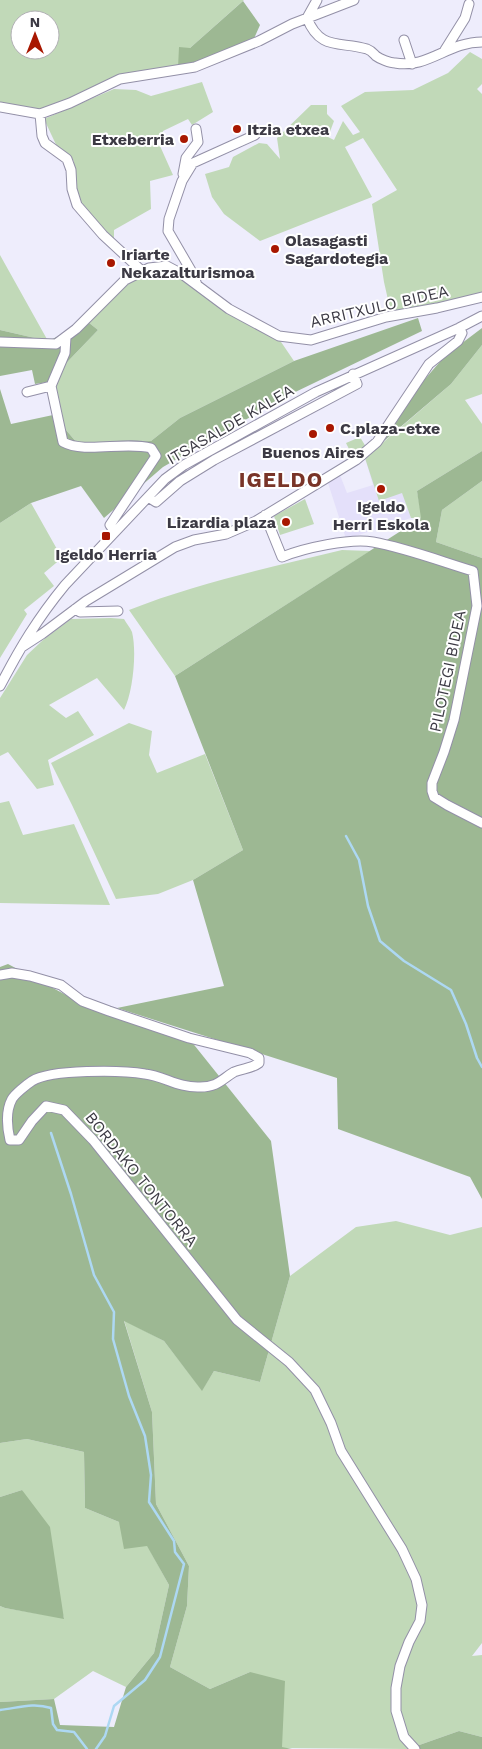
<svg xmlns="http://www.w3.org/2000/svg" width="482" height="1749" viewBox="0 0 482 1749" font-family="'Work Sans',sans-serif">
  <style>
    .built { fill: #e4e0fa }
    .green { fill: #c1d9b8; fill-rule: evenodd }
    .forest { fill: #9db893 }
    .lines { fill: none; stroke-linecap: round; stroke-linejoin: round }
    .stream { stroke: #add8f3; stroke-width: 2.5 }
    .minor-casing { stroke: #9390a7; stroke-width: 11 }
    .minor { stroke: #fff; stroke-width: 9 }
    .poi-dot { fill: #a81700; stroke: #fff; stroke-width: 2 }
    .labels { text-anchor: middle; stroke-width: 4; stroke-linejoin: round; paint-order: stroke }
    .poi-label { font-size: 16px; font-weight: bold; fill: #3c3a44; stroke: #fff; text-anchor: start }
    .street-label { font-size: 16px; fill: #3c3a44; stroke: #fff }
    .district-label { font-size: 21px; font-weight: bold; letter-spacing: 1px; fill: #793428; stroke: #fff }
  </style>
  <rect width="100%" height="100%" fill="#eeedfc"/>
  <path class="built" d="M384,441L411,518L346,539L328,483L340,475L347,493L373,485L365,458L375,450Z"/>
  <path class="green" d="M0,0H244L190,48L178,68L119,78L40,110L0,102ZM20,20H50V50H20Z
    M470,52L482,59V84L477,89L482,94V294L391,313L384,282L372,204L397,190L363,138L345,147L372,197L260,241L224,214L212,197L205,174L229,167L233,157L259,143L267,144L280,159L277,138L311,105H327V114L334,121L328,137L334,140L343,121L353,135L360,132L341,106L365,92L413,90L448,73Z
    M202,82L213,112L192,125L188,119L163,131L160,146L173,175L150,181L151,209L114,230V241L82,207L74,191V161L59,151L44,119L114,89L136,90L151,96Z
    M0,255L48,341L0,330Z
    M165,271L180,278L230,315L279,339L294,361L180,418L151,441L78,444L53,415L48,382L98,330L88,322L127,282L149,272Z
    M482,345V394L465,400L482,424V451L417,491L422,518H411L402,493L379,501L365,458L451,384Z
    M360,437L366,447L352,455L346,443Z
    M482,481V558L436,542L442,510Z
    M305,499L314,524L280,535L274,516Z
    M31,503L62,558L44,573L54,586L24,610L27,614L0,658V523Z
    M342,550L370,551L175,676L129,610C197,583 271,567 342,550Z
    M111,618L124,619C126,623 130,627 132,632C137,652 133,692 124,710L97,678L49,705L66,718L78,711L94,735L48,760L54,785L37,789L8,752L0,756V698L27,655L43,640L71,619Z
    M129,723L152,731L149,755L157,773L205,754L243,850L193,880L158,894L116,899L72,805L51,763Z
    M9,801L23,835L74,824L110,905L0,903V803Z
    M396,1221L450,1235L482,1227V1643L472,1656L482,1655V1737L459,1731L408,1749L282,1748L250,1672L210,1689L170,1667L187,1606L189,1566L156,1504L152,1412L124,1320L164,1341L202,1390L214,1371L260,1382L290,1276L356,1227Z
    M27,1439L84,1452L85,1508L119,1522L147,1545L169,1585L154,1653L126,1687L93,1671L54,1699L0,1702V1606L5,1608L64,1618L22,1490L0,1497V1443Z"/>
  <path class="forest" d="M243,1L260,25L252,43L195,65L178,68L179,47L190,48Z
    M418,318L422,331L287,396L163,467L104,518L81,486L31,503L0,523V389L11,424L53,415L78,444L151,441L180,418L294,361Z
    M88,322L98,330L48,382L35,384L32,370L0,376V330L48,341Z
    M482,328V345L451,384L384,441L405,402L445,356Z
    M482,451V481L442,510L436,542L482,558V1199L470,1177L338,1129L337,1078L117,1008L224,986L193,880L243,850L175,676L421,518L417,491Z
    M8,964L81,1003L191,1041L271,1141L290,1276L260,1382L214,1371L202,1391L164,1341L124,1321L152,1412L156,1504L189,1566L187,1606L170,1667L210,1689L250,1672L285,1681L282,1747L292,1749H0V1702L54,1699L60,1725L114,1727L126,1687L154,1653L169,1585L147,1546L124,1549L119,1522L85,1508L84,1452L27,1439L0,1443V967Z
    M22,1490L50,1527L64,1619L5,1608L0,1606V1497Z
    M459,1731L482,1737V1749H408Z"/>
  <g class="lines">
    <path class="stream" d="M346,836L359,860L368,906L380,941L404,961L451,990L466,1024L477,1058L482,1067
      M51,1133L71,1194L94,1275L114,1312L113,1339L129,1396L145,1436L151,1475L149,1502L174,1541L175,1552L184,1564L160,1657L145,1680L114,1706L105,1736L96,1749
      M0,1710C18,1708 33,1702 51,1708L53,1724L57,1730L74,1732L87,1749"/>
    <defs>
      <path id="minor" d="M317,0L307,18C320,51 340,41 367,49C372,51 373,53 376,56C380,59 390,63 395,63C428,69 448,42 482,42
        M404,40L412,64
        M445,50L465,18L469,4
        M0,107L40,114L70,103L120,79L195,67L259,41L292,24L354,0
        M40,114L42,136L45,143L67,159L71,170L72,189L77,205L103,235L142,271
        M183,174L186,158L198,142L196,129
        M197,285L193,274L168,231L169,219L182,181L193,163L255,135
        M66,337L65,353L51,386L63,442C85,454 124,441 151,448L156,456L110,525L115,532
        M0,342L56,344L76,329L125,280L149,268L167,266L182,274L229,309L279,336L311,340L386,317L437,308L482,297
        M27,392L51,386
        M148,497L156,502L180,481L214,460L357,384L353,374
        M265,515L282,557C304,548 350,538 373,542C406,548 440,561 473,571L477,606L454,720L444,752L432,783V791L434,797L447,805L482,823
        M75,609L80,612L118,611
        M22,647L42,634L86,601L175,547L194,540L226,534L256,521L356,460L377,442L429,364L458,341L462,333L459,328
        M0,686C20,648 37,619 65,585L165,479L184,465L316,392L459,328L482,316
        M0,975L12,973L30,976L61,985L82,1001L109,1011L189,1038L250,1053L259,1058V1063C251,1069 243,1068 234,1072C222,1079 218,1087 200,1087C178,1088 164,1076 145,1074C122,1070 51,1069 32,1081C26,1085 15,1094 12,1099C5,1112 7,1127 10,1140H19L32,1121L46,1106L64,1110L93,1140L237,1320L289,1362L315,1390L331,1423L341,1451L402,1549L416,1579L422,1605L420,1621L409,1642L400,1666L396,1688V1711L404,1737L415,1749"/>
    </defs>
    <use href="#minor" class="minor-casing"/>
    <use href="#minor" class="minor"/>
  </g>
  <g class="poi-dot">
    <circle cx="237" cy="129" r="5"/>
    <circle cx="184" cy="139" r="5"/>
    <circle cx="275" cy="249" r="5"/>
    <circle cx="111" cy="263" r="5"/>
    <circle cx="330" cy="428" r="5"/>
    <circle cx="313" cy="434" r="5"/>
    <circle cx="381" cy="489" r="5"/>
    <circle cx="286" cy="522" r="5"/>
    <rect x="101" y="531" width="10" height="10" rx="2.5"/>
  </g>
  <g class="labels">
    <g class="poi-label">
      <text x="247" y="135">Itzia etxea</text>
      <text x="174" y="145" text-anchor="end">Etxeberria</text>
      <text x="285" y="246">Olasagasti<tspan x="285" dy="18">Sagardotegia</tspan></text>
      <text x="121" y="260">Iriarte<tspan x="121" dy="18">Nekazalturismoa</tspan></text>
      <text x="340" y="434">C.plaza-etxe</text>
      <text x="313" y="458" text-anchor="middle">Buenos Aires</text>
      <text x="381" y="512" text-anchor="middle">Igeldo<tspan x="381" dy="18">Herri Eskola</tspan></text>
      <text x="276" y="528" text-anchor="end">Lizardia plaza</text>
      <text x="106" y="560" text-anchor="middle">Igeldo Herria</text>
    </g>
    <g class="street-label">
      <text transform="translate(379 306) rotate(-13)" y="6">ARRITXULO BIDEA</text>
      <text transform="translate(230 424) rotate(-30)" y="6">ITSASALDE KALEA</text>
      <text transform="translate(447 671) rotate(-78)" y="6">PILOTEGI BIDEA</text>
      <text transform="translate(142 1179) rotate(51)" y="6">BORDAKO TONTORRA</text>
    </g>
    <g class="district-label">
      <text x="281" y="487">IGELDO</text>
    </g>
  </g>
  <g transform="translate(35 35)"><circle r="24" fill="#ffffff" stroke="#b1b0b4"/>
  <path d="M0-4L9 19L0 12L-9 19Z" fill="#a81700"/>
  <text y="-8" font-size="14" font-weight="bold" text-anchor="middle" fill="#3c3a44">N</text>
  </g>
</svg>
